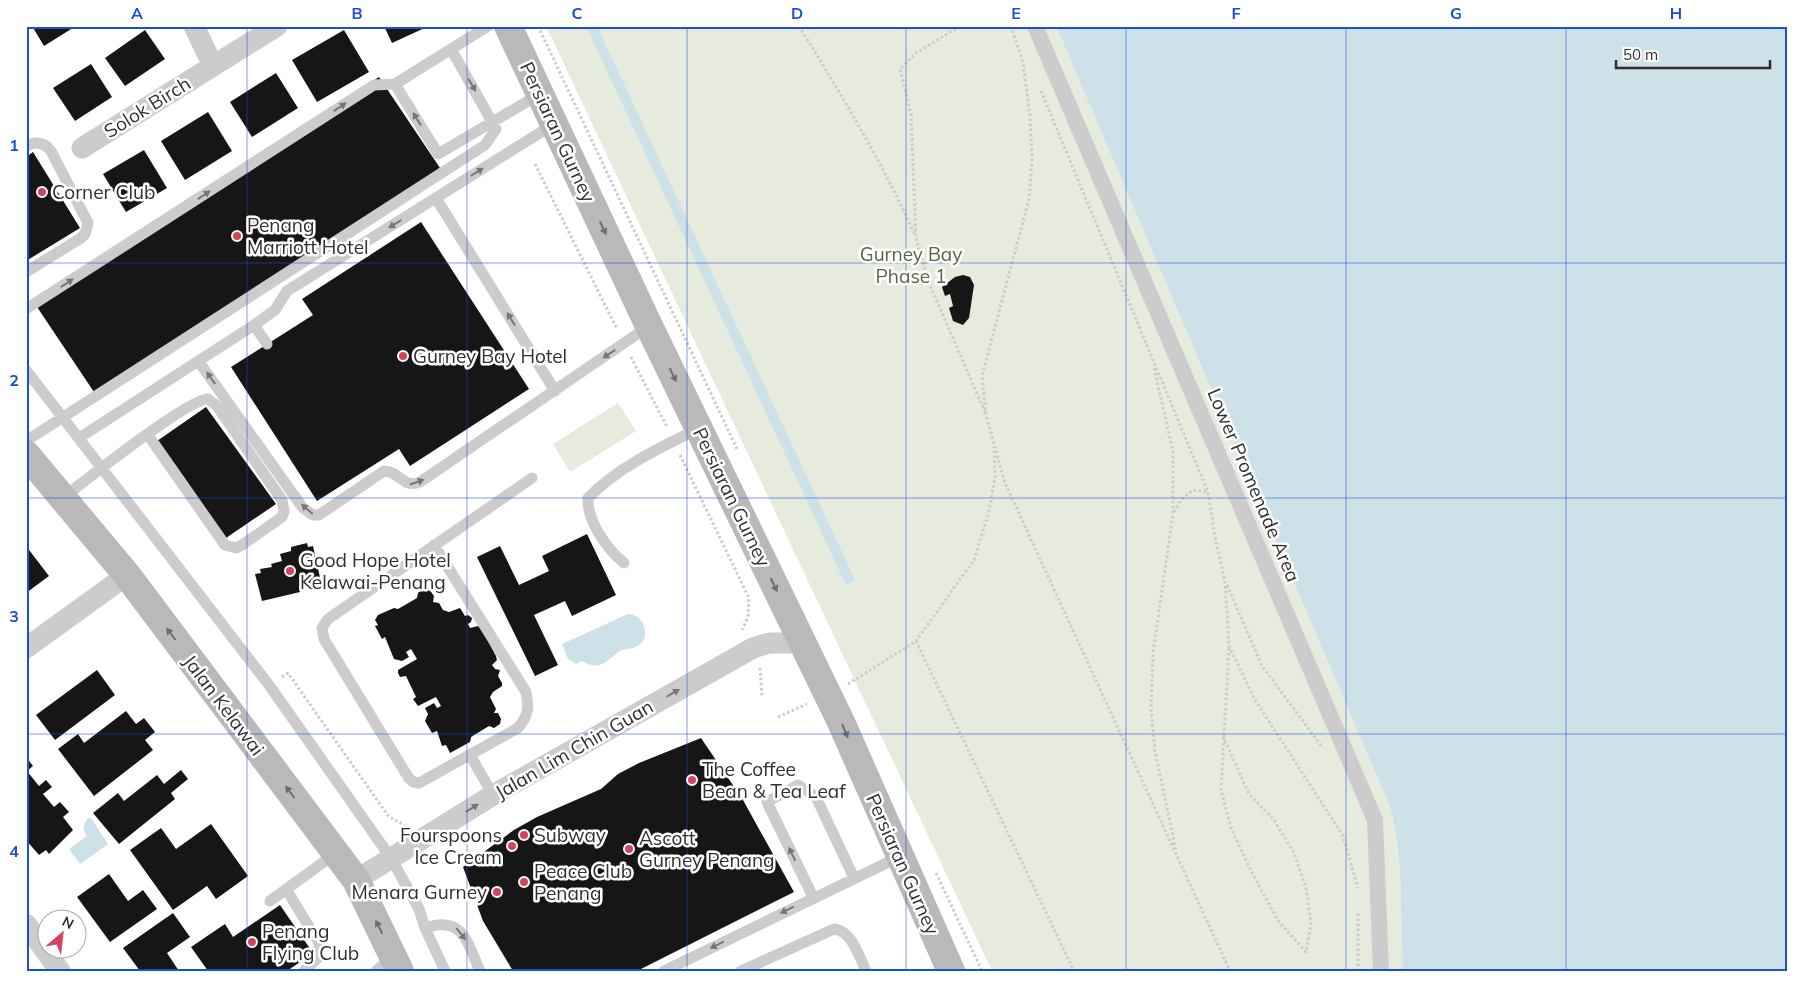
<svg xmlns="http://www.w3.org/2000/svg" width="1813" height="997" viewBox="0 0 1813 997" font-family="Mulish,sans-serif">
  <style>
    .green { fill: #e6ebde }
    .water { fill: #cce1e8 }
    .building { fill: #161616 }
    .lines { fill: none; stroke-linecap: round; stroke-linejoin: round }
    .path { stroke: #ccc; stroke-width: 3; stroke-dasharray: 2.5 2.5; stroke-linecap: butt }
    .service { stroke: #ccc; stroke-width: 11 }
    .pedestrian { stroke: #ccc; stroke-width: 16 }
    .minor { stroke: #ccc; stroke-width: 21 }
    .secondary { stroke: #b9b9b9; stroke-width: 28 }
    .oneway { fill: #767676 }
    .oneway2 { fill: #6d6d6d }
    .grid { fill: none; stroke: #1d4ed8; stroke-width: 1; stroke-opacity: 0.55 }
    .poi-dot { fill: #d3445f; stroke: #fff; stroke-width: 2 }
    .labels { text-anchor: middle; stroke-width: 5; stroke-linejoin: round; paint-order: stroke }
    .street-label { font-size: 19px; fill: #2f2f2f; stroke: #fff }
    .poi-label { font-size: 19px; fill: #2f2f2f; stroke: #fff; text-anchor: start }
    .park-label { font-size: 19px; fill: #576641; stroke: #fff }
    .neatline { fill: none; stroke: #1d4ed8; stroke-width: 2 }
    .grid-label { font-size: 16px; text-anchor: middle; font-weight: bold; fill: #1d4ed8 }
  </style>
  <rect width="100%" height="100%" fill="#fff"/>
  <path class="green" d="M546,26H1056L1390,807C1404,858 1400,917 1403,971H992Z
    M618,403L636,431L570,472L553,444Z"/>
  <path class="water" d="M586,26H597L855,580L846,585Z
    M1056,26H1787V971H1403C1400,917 1404,858 1390,807Z
    M628,614C643,613 652,636 639,645C632,650 623,648 617,653C605,663 598,671 582,661L576,664L568,659L562,644Z
    M88,818H91L108,844L80,864L69,849L87,836C82,829 83,825 88,818Z"/>
  <path class="building" d="M32,26H76L44,46Z
    M384,26H429L392,43Z
    M145,30L165,59L125,86L105,58Z
    M344,30L369,72L317,102L292,60Z
    M91,64L112,97L75,121L53,88Z
    M276,73L298,108L252,137L230,102Z
    M379,77L440,168L96,395L35,304Z
    M208,112L232,151L185,180L161,141Z
    M144,150L167,188L126,212L103,174Z
    M33,152L80,228L26,261V157Z
    M421,222L529,389L410,466L399,449L317,501L231,367L313,315L302,299Z
    M963,275L970,277L974,285L969,318L963,325L953,321L949,308L953,306L950,294L945,296L942,287L955,277Z
    M206,407L276,504L226,538L157,441Z
    M587,534L616,595L572,616L565,601L534,615L558,665L535,676L477,557L500,546L519,585L549,571L542,556Z
    M307,543L308,547L313,546L321,582L299,587L300,592L262,601L255,574L261,573L260,569L272,567L271,564L282,561L280,554L291,551V547Z
    M26,546L49,576L26,593Z
    M424,588L429,589L434,596L433,602L439,603L443,610L449,612L460,608L465,616L468,615L472,618L471,622L468,624L470,628L478,626L481,628L496,656L497,660L492,665L495,669L500,670L498,676L502,683V686L493,692L490,697L496,709L494,713H498L501,719L500,724L494,728L489,726L471,737L470,742L450,753L446,745L442,746L437,731L432,733L425,721L428,714L425,708L434,703L437,708L441,706L436,697L418,706L413,699L416,697L406,676L400,677L398,673V670L417,659L411,649L406,652L409,657L402,661L394,659L385,637L382,639L375,626L378,625L375,620L378,615L394,608L398,609L417,598L418,593Z
    M97,670L115,695L55,740L36,715Z
    M126,711L136,724L144,718L155,732L145,740L153,750L94,796L58,749L78,734L84,743Z
    M701,738L743,800L794,892L637,971H513L483,921L463,867L514,830L537,817L601,789L618,774L639,763Z
    M26,757L33,766L27,771L39,786L46,780L52,787L43,794L54,807L60,802L69,812L63,817L73,830L49,854L46,850L39,855L26,840Z
    M181,770L188,779L171,793L175,799L119,844L93,813L118,793L124,801L157,775L164,784Z
    M211,824L248,876L216,899L207,886L173,910L130,850L161,828L176,849Z
    M109,874L128,901L143,890L157,909L110,942L77,897Z
    M280,905L313,953L287,971H208L191,947L225,924L233,937Z
    M173,913L190,937L167,953L179,971H140L123,948Z"/>
  <g class="lines">
    <path class="path" d="M538,26L737,449
      M799,26C841,94 882,162 915,235
      M960,26L916,53L900,69L911,114L916,238L929,283L985,412
      M1011,26L1023,63L1030,116L1032,159L1029,199L982,376L986,415L1005,483L1230,971
      M1041,91L1208,492L1215,537L1225,582L1229,646L1255,700L1343,836L1358,888
      M535,164L617,329
      M631,357L667,427
      M1154,368L1173,451V514L1153,653L1151,708L1155,751L1176,851
      M680,455L749,598L748,617L742,630
      M1174,512L1181,500L1193,490L1208,492
      M1227,585L1262,666L1323,748
      M916,641L1074,971
      M760,668L762,697
      M282,677L288,673L389,817L405,825
      M848,684L916,641L974,560L988,515L995,478L994,447
      M778,717L807,704
      M1223,736L1249,794L1274,820L1294,853L1306,888L1311,923L1306,952L1279,922L1252,873L1231,828L1221,790L1229,647
      M936,873L982,971
      M1358,971V912"/>
    <path class="service" d="M395,84L438,154L540,94
      M26,146C36,141 44,142 51,151L88,223L85,234L81,238L26,272
      M436,198L555,391
      M26,309L374,85L395,84L488,26
      M267,344L254,325L275,310L287,291L554,124
      M199,362L303,508L313,515H319L384,471C400,471 403,489 420,482L649,326
      M26,370L269,685L391,858L419,909L425,928L445,971
      M79,438L254,325
      M26,441L485,145L496,129L451,49
      M64,497C86,480 188,399 208,399L217,406L282,500L284,511L282,517L242,545L236,548L225,545L148,435
      M434,545L526,692C529,707 529,715 518,728L419,783L413,782L408,777L324,639L322,628L328,619L532,478
      M624,563C606,548 587,521 588,498C618,467 661,447 700,428
      M470,755L493,795
      M286,889L319,943L320,956L304,971
      M813,897L767,802L798,785L816,797L854,878
      M270,901L336,853
      M425,928C463,915 467,942 480,971
      M376,971L393,956
      M664,971L899,857
      M741,971L834,929C852,931 859,956 866,971"/>
    <path class="pedestrian" d="M1035,26L1375,820L1381,971"/>
    <path class="minor" d="M194,26L213,66
      M82,148L277,26
      M26,648L127,575
      M356,880L493,795L753,648L769,643H802
      M26,924L60,971"/>
    <path class="secondary" d="M508,26L649,326L841,722L951,971
      M26,454L127,575L356,880L400,971"/>
  </g>
  <defs><path id="oneway-solid" d="M-6-.8H1V-3.2L6.5 0L1 3.2V.8H-6Z" transform="scale(1.25)"/></defs>
  <g class="oneway">
    <use href="#oneway-solid" transform="translate(472 85) rotate(60)"/>
    <use href="#oneway-solid" transform="translate(340 107) rotate(-33)"/>
    <use href="#oneway-solid" transform="translate(417 119) rotate(-122)"/>
    <use href="#oneway-solid" transform="translate(477 172) rotate(-32)"/>
    <use href="#oneway-solid" transform="translate(204 195) rotate(-33)"/>
    <use href="#oneway-solid" transform="translate(395 224) rotate(148)"/>
    <use href="#oneway-solid" transform="translate(67 283) rotate(-33)"/>
    <use href="#oneway-solid" transform="translate(511 319) rotate(-122)"/>
    <use href="#oneway-solid" transform="translate(609 354) rotate(146)"/>
    <use href="#oneway-solid" transform="translate(211 378) rotate(-125)"/>
    <use href="#oneway-solid" transform="translate(417 482) rotate(-19)"/>
    <use href="#oneway-solid" transform="translate(307 509) rotate(-139)"/>
    <use href="#oneway-solid" transform="translate(673 693) rotate(-30)"/>
    <use href="#oneway-solid" transform="translate(472 808) rotate(-32)"/>
    <use href="#oneway-solid" transform="translate(792 854) rotate(-116)"/>
    <use href="#oneway-solid" transform="translate(787 910) rotate(154)"/>
    <use href="#oneway-solid" transform="translate(461 934) rotate(52)"/>
    <use href="#oneway-solid" transform="translate(717 945) rotate(154)"/>
  </g>
  <g class="oneway2">
    <use href="#oneway-solid" transform="translate(603 228) rotate(65)"/>
    <use href="#oneway-solid" transform="translate(673 375) rotate(64)"/>
    <use href="#oneway-solid" transform="translate(774 585) rotate(64)"/>
    <use href="#oneway-solid" transform="translate(171 634) rotate(-127)"/>
    <use href="#oneway-solid" transform="translate(845 731) rotate(67)"/>
    <use href="#oneway-solid" transform="translate(290 792) rotate(-127)"/>
    <use href="#oneway-solid" transform="translate(379 927) rotate(-116)"/>
  </g>
  <path class="grid" d="M247,26V971M467,26V971M687,26V971M906,26V971M1126,26V971M1346,26V971M1566,26V971M26,263H1787M26,498H1787M26,734H1787"/>
  <g class="poi-dot">
    <circle cx="42" cy="192" r="5"/>
    <circle cx="237" cy="236" r="5"/>
    <circle cx="403" cy="356" r="5"/>
    <circle cx="290" cy="571" r="5"/>
    <circle cx="692" cy="780" r="5"/>
    <circle cx="524" cy="835" r="5"/>
    <circle cx="512" cy="846" r="5"/>
    <circle cx="629" cy="849" r="5"/>
    <circle cx="524" cy="882" r="5"/>
    <circle cx="497" cy="892" r="5"/>
    <circle cx="252" cy="942" r="5"/>
  </g>
  <g class="labels">
    <g class="street-label">
      <text transform="translate(147 107) rotate(-32)" y="7">Solok Birch</text>
      <text transform="translate(558 132) rotate(65)" y="7">Persiaran Gurney</text>
      <text transform="translate(1254 485) rotate(67)" y="7">Lower Promenade Area</text>
      <text transform="translate(732 497) rotate(64)" y="7">Persiaran Gurney</text>
      <text transform="translate(224 705) rotate(53)" y="7">Jalan Kelawai</text>
      <text transform="translate(574 749) rotate(-30)" y="7">Jalan Lim Chin Guan</text>
      <text transform="translate(903 864) rotate(66)" y="7">Persiaran Gurney</text>
    </g>
    <g class="poi-label">
      <text x="52" y="199">Corner Club</text>
      <text x="247" y="232">Penang<tspan x="247" dy="22">Marriott Hotel</tspan></text>
      <text x="413" y="363">Gurney Bay Hotel</text>
      <text x="300" y="567">Good Hope Hotel<tspan x="300" dy="22">Kelawai-Penang</tspan></text>
      <text x="702" y="776">The Coffee<tspan x="702" dy="22">Bean &amp; Tea Leaf</tspan></text>
      <text x="502" y="842" text-anchor="end">Fourspoons<tspan x="502" dy="22">Ice Cream</tspan></text>
      <text x="534" y="842">Subway</text>
      <text x="639" y="845">Ascott<tspan x="639" dy="22">Gurney Penang</tspan></text>
      <text x="534" y="878">Peace Club<tspan x="534" dy="22">Penang</tspan></text>
      <text x="487" y="899" text-anchor="end">Menara Gurney</text>
      <text x="262" y="938">Penang<tspan x="262" dy="22">Flying Club</tspan></text>
    </g>
    <g class="park-label">
      <text x="911" y="261">Gurney Bay<tspan x="911" dy="22">Phase 1</tspan></text>
    </g>
  </g>
  <rect width="1813" height="997" fill="none" stroke="#ffffff" stroke-width="55"/>
  <g transform="translate(62 934) rotate(28)"><circle r="24" fill="#ffffff" stroke="#acacac"/>
  <path d="M0-4L9 19L0 12L-9 19Z" fill="#d3445f"/>
  <text y="-8" font-size="14" font-weight="bold" text-anchor="middle" fill="#2f2f2f">N</text>
  </g>
  <path d="M1616 60v8h154v-8" fill="none" stroke="#2f2f2f" stroke-width="2.5"/>
  <text x="1623" y="60" font-size="15" fill="#2f2f2f" stroke="#ffffff" stroke-width="4" paint-order="stroke">50 m</text>
  <rect x="28" y="28" width="1758" height="942" class="neatline"/>
  <g class="grid-label">
    <text x="137" y="19">A</text>
    <text x="357" y="19">B</text>
    <text x="577" y="19">C</text>
    <text x="797" y="19">D</text>
    <text x="1016" y="19">E</text>
    <text x="1236" y="19">F</text>
    <text x="1456" y="19">G</text>
    <text x="1676" y="19">H</text>
    <text x="14" y="151">1</text>
    <text x="14" y="386">2</text>
    <text x="14" y="622">3</text>
    <text x="14" y="857">4</text>
  </g>
</svg>
